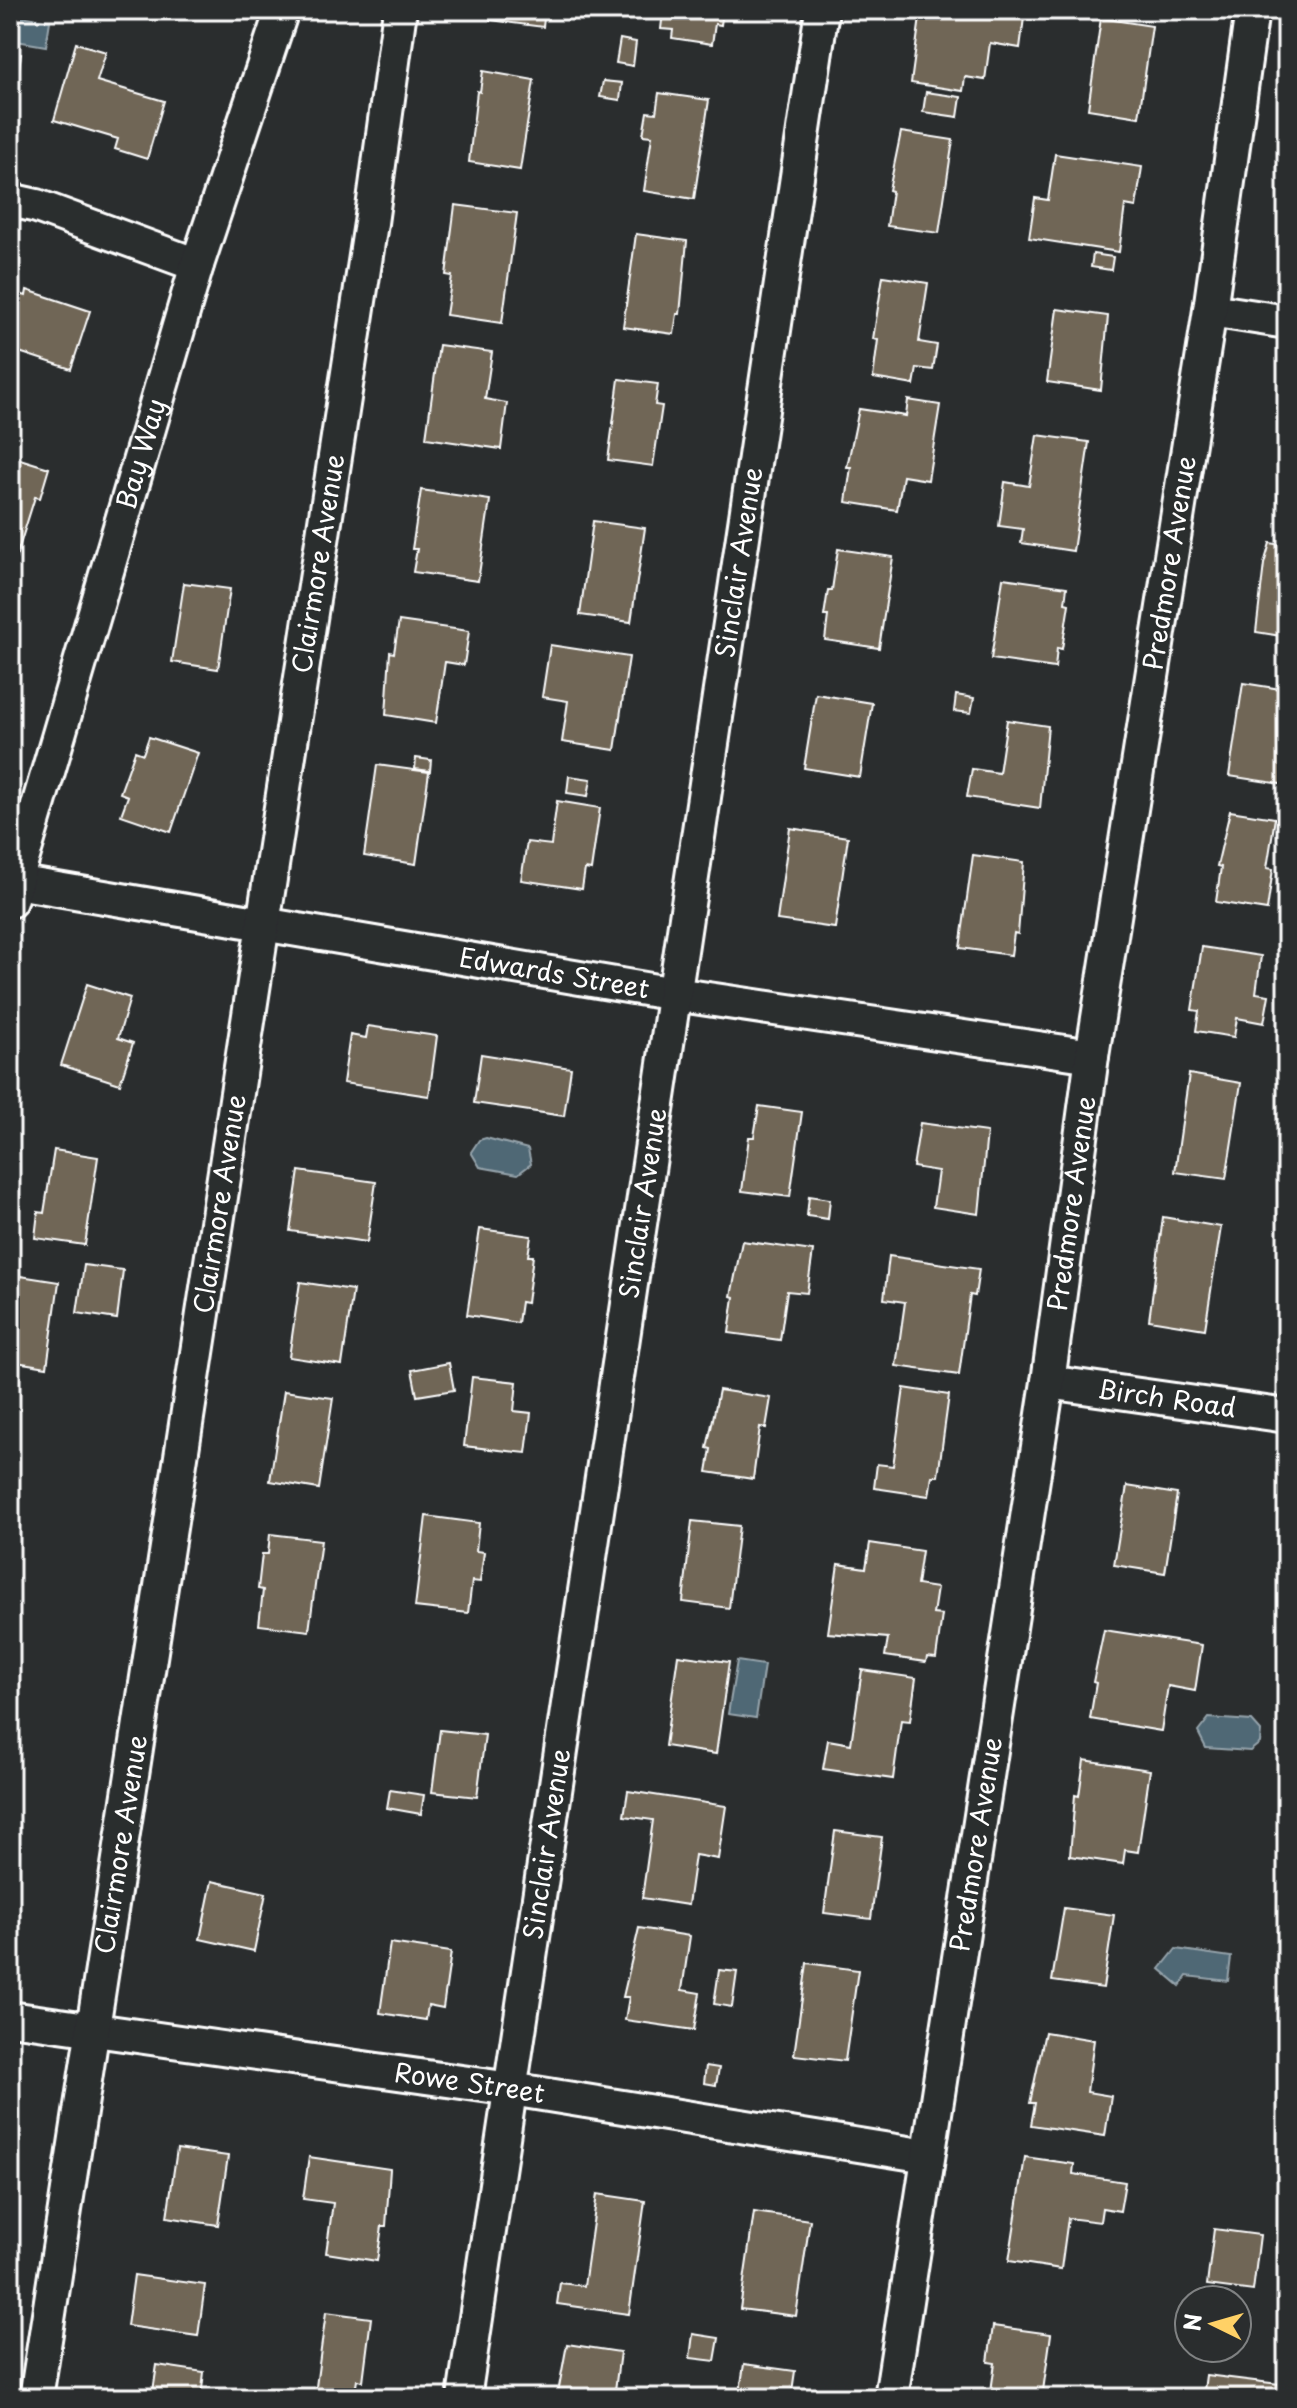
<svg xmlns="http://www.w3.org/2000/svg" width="1297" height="2408" viewBox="0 0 1297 2408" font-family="'Playpen Sans',sans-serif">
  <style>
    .water { fill: #506875; stroke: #96a4ac; stroke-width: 2 }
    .building { fill: #706657; stroke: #fff; stroke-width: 2 }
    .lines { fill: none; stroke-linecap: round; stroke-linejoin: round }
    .minor-casing { stroke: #fff; stroke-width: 38 }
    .minor { stroke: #2a2d2e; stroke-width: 32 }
    .labels { text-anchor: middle; stroke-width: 8; stroke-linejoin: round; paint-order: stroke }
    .street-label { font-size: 26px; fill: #fff; stroke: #2a2d2e }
  </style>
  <rect width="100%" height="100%" fill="#2a2d2e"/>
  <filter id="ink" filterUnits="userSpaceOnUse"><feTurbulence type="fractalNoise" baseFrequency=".0125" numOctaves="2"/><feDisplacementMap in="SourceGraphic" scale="16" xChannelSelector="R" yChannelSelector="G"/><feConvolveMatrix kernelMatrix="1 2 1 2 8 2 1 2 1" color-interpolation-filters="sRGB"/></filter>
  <g filter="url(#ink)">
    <path class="water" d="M10,14L50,21L46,46L10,40Z
      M486,1138L528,1149L531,1164L518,1174L480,1167L471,1152L479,1140Z
      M737,1661L764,1665L756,1718L728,1714Z
      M1209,1718L1252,1721L1261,1731L1260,1743L1250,1751L1206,1748L1198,1732Z
      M1176,1949L1231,1957L1228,1981L1187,1976L1180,1986L1160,1969Z"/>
    <path class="building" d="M492,10H545L543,27L490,20Z
      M676,10H723L721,25L715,24L712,44L672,38L673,30L661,29L663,12L676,13Z
      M921,10H1025L1020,48L990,43L985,80L965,77L963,91L911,83Z
      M1101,18L1152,26L1139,117L1088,109Z
      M620,39L636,42L633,66L616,63Z
      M76,43L106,52L97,81L164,101L147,159L115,149L118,139L54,120Z
      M10,52L21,54L14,104H10Z
      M483,71L534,80L520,170L469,162L477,91L480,92Z
      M603,81L622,83L620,100L600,97Z
      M926,92L961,97L958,117L923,112Z
      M659,93L709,100L694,199L644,191L652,136L643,135L647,112L656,113Z
      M901,132L953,140L939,233L887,226L892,191L889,190Z
      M1055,154L1142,167L1136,207L1125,205L1119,252L1029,238L1035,198L1048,200Z
      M455,205L517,213L502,323L446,315L452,276L446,275Z
      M636,234L687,241L680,314H677L674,334L623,327Z
      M1093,254L1113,257L1111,270L1091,267Z
      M883,276L928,283L919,342L937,345L933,370L917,368L914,385L873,378L878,340L873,339Z
      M27,290L90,311L71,369L10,349V291L26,296Z
      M1057,309L1108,316L1101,390L1047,382Z
      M439,345L492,352L485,399L507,403L501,449L426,438Z
      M619,379L658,384L655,405L662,406L653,466L608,460Z
      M908,400L940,405L928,480L903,476L897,510L846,502L851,467H847L859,409L906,416Z
      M1284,429H1287V500L1278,499Z
      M1037,435L1089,442L1073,551L1021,543L1023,529L999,526L1005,482L1029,486Z
      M10,456L49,468L40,498L35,497L13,567Z
      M421,490L490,500L478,581L413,572L417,549H412Z
      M593,521L645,528L631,622L580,615Z
      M1270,543L1287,546V637L1256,632L1264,564Z
      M838,549L893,557L879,648L825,640L828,616H824L828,590H832Z
      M1003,578L1067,587L1065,603L1069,604L1062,649L1057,648L1055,668L991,659Z
      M184,583L230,589L218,669L172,662Z
      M399,621L469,631L464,665L445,662L436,723L386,715L390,652L394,653Z
      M550,645L629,657L615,750L562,742L568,701L542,697Z
      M1243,683L1287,690V785L1229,776Z
      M816,694L872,703L860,777L804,768Z
      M956,695L974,698L971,713L954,711Z
      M1007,720L1048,726L1040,808L967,797L972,769L999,773Z
      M149,737L198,753L171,832L121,815L128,796L120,793L135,751L143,754Z
      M416,758L431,760L430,771L415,769Z
      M377,765L429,772L416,864L364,856Z
      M569,776L591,779L588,796L567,793Z
      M557,801L600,808L591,870L585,869L582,889L521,880L527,842L551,845Z
      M1230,811L1275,818L1267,868L1273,869L1267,910L1216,902L1221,867L1217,866Z
      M790,828L848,837L835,928L777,920Z
      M973,855L1024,862L1018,934L1014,933L1011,955L960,948Z
      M1202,947L1261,956L1256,993L1269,995L1264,1023L1237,1018L1234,1037L1196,1031L1199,1011L1192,1010Z
      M87,984L130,998L118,1038L133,1043L120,1084L61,1065Z
      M368,1026L437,1036L429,1096L343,1083L350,1035L366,1038Z
      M481,1054L571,1068L564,1116L474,1103Z
      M1189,1074L1241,1083L1226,1179L1175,1172Z
      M759,1106L802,1112L790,1197L742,1191L749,1137H754Z
      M920,1123L987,1132L979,1214L933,1207L938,1171L913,1167Z
      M54,1150L98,1157L85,1245L35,1238L38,1212L44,1213Z
      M299,1171L376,1182L367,1242L290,1231Z
      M809,1196L830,1199L828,1219L807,1216Z
      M1163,1217L1221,1227L1205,1329L1149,1320Z
      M480,1229L531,1236L528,1256H533L527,1303L521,1302L518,1323L467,1315Z
      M742,1241L813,1251L807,1293L787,1291L780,1340L729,1333L734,1297L731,1296Z
      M889,1256L979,1269L975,1296L970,1295L959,1375L896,1366L905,1302L884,1299Z
      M84,1265L123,1270L117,1319L77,1313Z
      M14,1275L59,1282L47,1367L10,1361Z
      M300,1282L353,1290L342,1365L289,1357Z
      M449,1363L454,1390L417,1396L412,1370Z
      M472,1377L517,1382L514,1411L531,1413L526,1453L464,1446Z
      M904,1388L949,1395L938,1476H932L929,1496L874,1488L877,1464L893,1466Z
      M719,1390L771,1398L766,1428L760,1427L753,1479L707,1472L711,1449L707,1448Z
      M284,1391L333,1398L319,1489L270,1481Z
      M1127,1486L1177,1494L1165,1573L1114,1565Z
      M426,1516L479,1523L476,1551L484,1552L480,1582L472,1581L468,1613L415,1607Z
      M692,1521L739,1526L729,1608L683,1602Z
      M270,1534L321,1540L309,1631L259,1625L263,1590L258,1589L262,1554H268Z
      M870,1543L922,1551L917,1585L937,1588L933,1614L942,1615L936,1658L927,1657L926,1662L885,1656L888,1638L828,1633L838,1564L866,1568Z
      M1104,1630L1202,1645L1195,1691L1168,1686L1161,1731L1090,1719L1096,1683L1093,1682Z
      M678,1655L729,1662L716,1754L665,1746Z
      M862,1670L916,1678L910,1721L901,1720L893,1779L823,1769L828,1740L851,1744Z
      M440,1730L485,1735L477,1797L432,1792Z
      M1084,1760L1150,1770L1138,1852L1125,1850L1123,1864L1070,1856L1075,1795L1079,1796Z
      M390,1790L424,1795L421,1814L387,1808Z
      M628,1791L726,1806L718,1859L695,1855L688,1905L642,1898L653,1820L624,1816Z
      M835,1831L882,1837L871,1919L824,1913Z
      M212,1881L266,1893L254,1951L200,1939Z
      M1064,1908L1114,1915L1103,1988L1052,1981Z
      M639,1928L690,1936L682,1990L700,1993L694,2030L625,2020L629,1997H623Z
      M390,1943L451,1952L443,2008L428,2005L426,2020L380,2013Z
      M807,1963L858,1970L845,2061L794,2055Z
      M719,1970L737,1972L732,2007L714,2004Z
      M1045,2032L1094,2040L1087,2092L1111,2096L1105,2136L1031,2125L1035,2103H1030Z
      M706,2066L719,2068L716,2085L704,2083Z
      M177,2149L228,2156L218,2225L167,2217Z
      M309,2157L390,2169L386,2226H382L377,2261L326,2253L333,2203L303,2199Z
      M1025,2157L1074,2164L1073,2174L1125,2182L1120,2211L1102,2208L1100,2222L1068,2218L1061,2269L1009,2261Z
      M597,2194L645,2201L629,2314L557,2304L560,2283L584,2286Z
      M754,2212L810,2220L796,2316L740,2309Z
      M1214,2229L1260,2235L1253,2291L1207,2285Z
      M134,2275L205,2285L198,2336L127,2326Z
      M326,2312L371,2318L363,2381L357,2380L354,2398L315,2394Z
      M993,2326L1051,2334L1042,2398H990L995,2363L988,2362Z
      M693,2334L719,2338L715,2361L690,2358Z
      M567,2344L620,2352L614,2398H557Z
      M744,2364L795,2371L791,2398H739Z
      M157,2365L204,2372L201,2398H152Z
      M1206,2375L1287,2385V2398H1203Z"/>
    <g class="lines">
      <defs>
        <g id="minor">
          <path d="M10,200L37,206L197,265"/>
          <path d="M1210,310L1287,322"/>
          <path id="s1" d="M16,882L674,994L1092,1056"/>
          <path id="s2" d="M10,901L197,265L282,10"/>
          <path id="s3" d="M1048,1382L1287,1416"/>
          <path id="s4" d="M10,2018L511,2089L927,2156"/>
          <path id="s5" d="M36,2398L371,223L400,10"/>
          <path id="s6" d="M464,2398L822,10"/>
          <path id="s7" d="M891,2398L1048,1382L1092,1056L1210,310L1252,10"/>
        </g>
      </defs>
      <use href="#minor" class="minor-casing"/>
      <use href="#minor" class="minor"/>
    </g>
  </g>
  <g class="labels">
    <g class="street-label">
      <text dy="9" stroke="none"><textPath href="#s2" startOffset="466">Bay Way</textPath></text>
      <text dy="9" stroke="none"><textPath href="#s6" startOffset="1856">Sinclair Avenue</textPath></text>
      <text dy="9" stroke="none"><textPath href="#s7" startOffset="1856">Predmore Avenue</textPath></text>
      <text dy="9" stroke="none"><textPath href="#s5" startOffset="1856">Clairmore Avenue</textPath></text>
      <text dy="9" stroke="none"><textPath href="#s1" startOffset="546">Edwards Street</textPath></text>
      <text dy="9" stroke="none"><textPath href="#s5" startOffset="1208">Clairmore Avenue</textPath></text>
      <text dy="9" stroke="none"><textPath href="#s6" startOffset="1208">Sinclair Avenue</textPath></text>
      <text dy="9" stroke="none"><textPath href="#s7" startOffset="1208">Predmore Avenue</textPath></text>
      <text dy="9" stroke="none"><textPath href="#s3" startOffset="120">Birch Road</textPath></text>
      <text dy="9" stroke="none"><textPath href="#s5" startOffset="560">Clairmore Avenue</textPath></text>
      <text dy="9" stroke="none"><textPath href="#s6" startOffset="560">Sinclair Avenue</textPath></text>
      <text dy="9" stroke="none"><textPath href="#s7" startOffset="560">Predmore Avenue</textPath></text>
      <text dy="9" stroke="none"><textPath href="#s4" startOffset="464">Rowe Street</textPath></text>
    </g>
  </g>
  <rect width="1297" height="2408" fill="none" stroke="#2a2d2e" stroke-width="40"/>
  <rect x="20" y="20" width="1257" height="2368" fill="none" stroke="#fff" stroke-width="3" filter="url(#ink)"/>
  <g transform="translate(1213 2324) rotate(275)"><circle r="38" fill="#2a2d2e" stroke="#7f8182" stroke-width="2"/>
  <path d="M0-6L14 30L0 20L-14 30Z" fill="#ffd166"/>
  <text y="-12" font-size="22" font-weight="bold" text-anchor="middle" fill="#ffffff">N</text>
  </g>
</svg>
